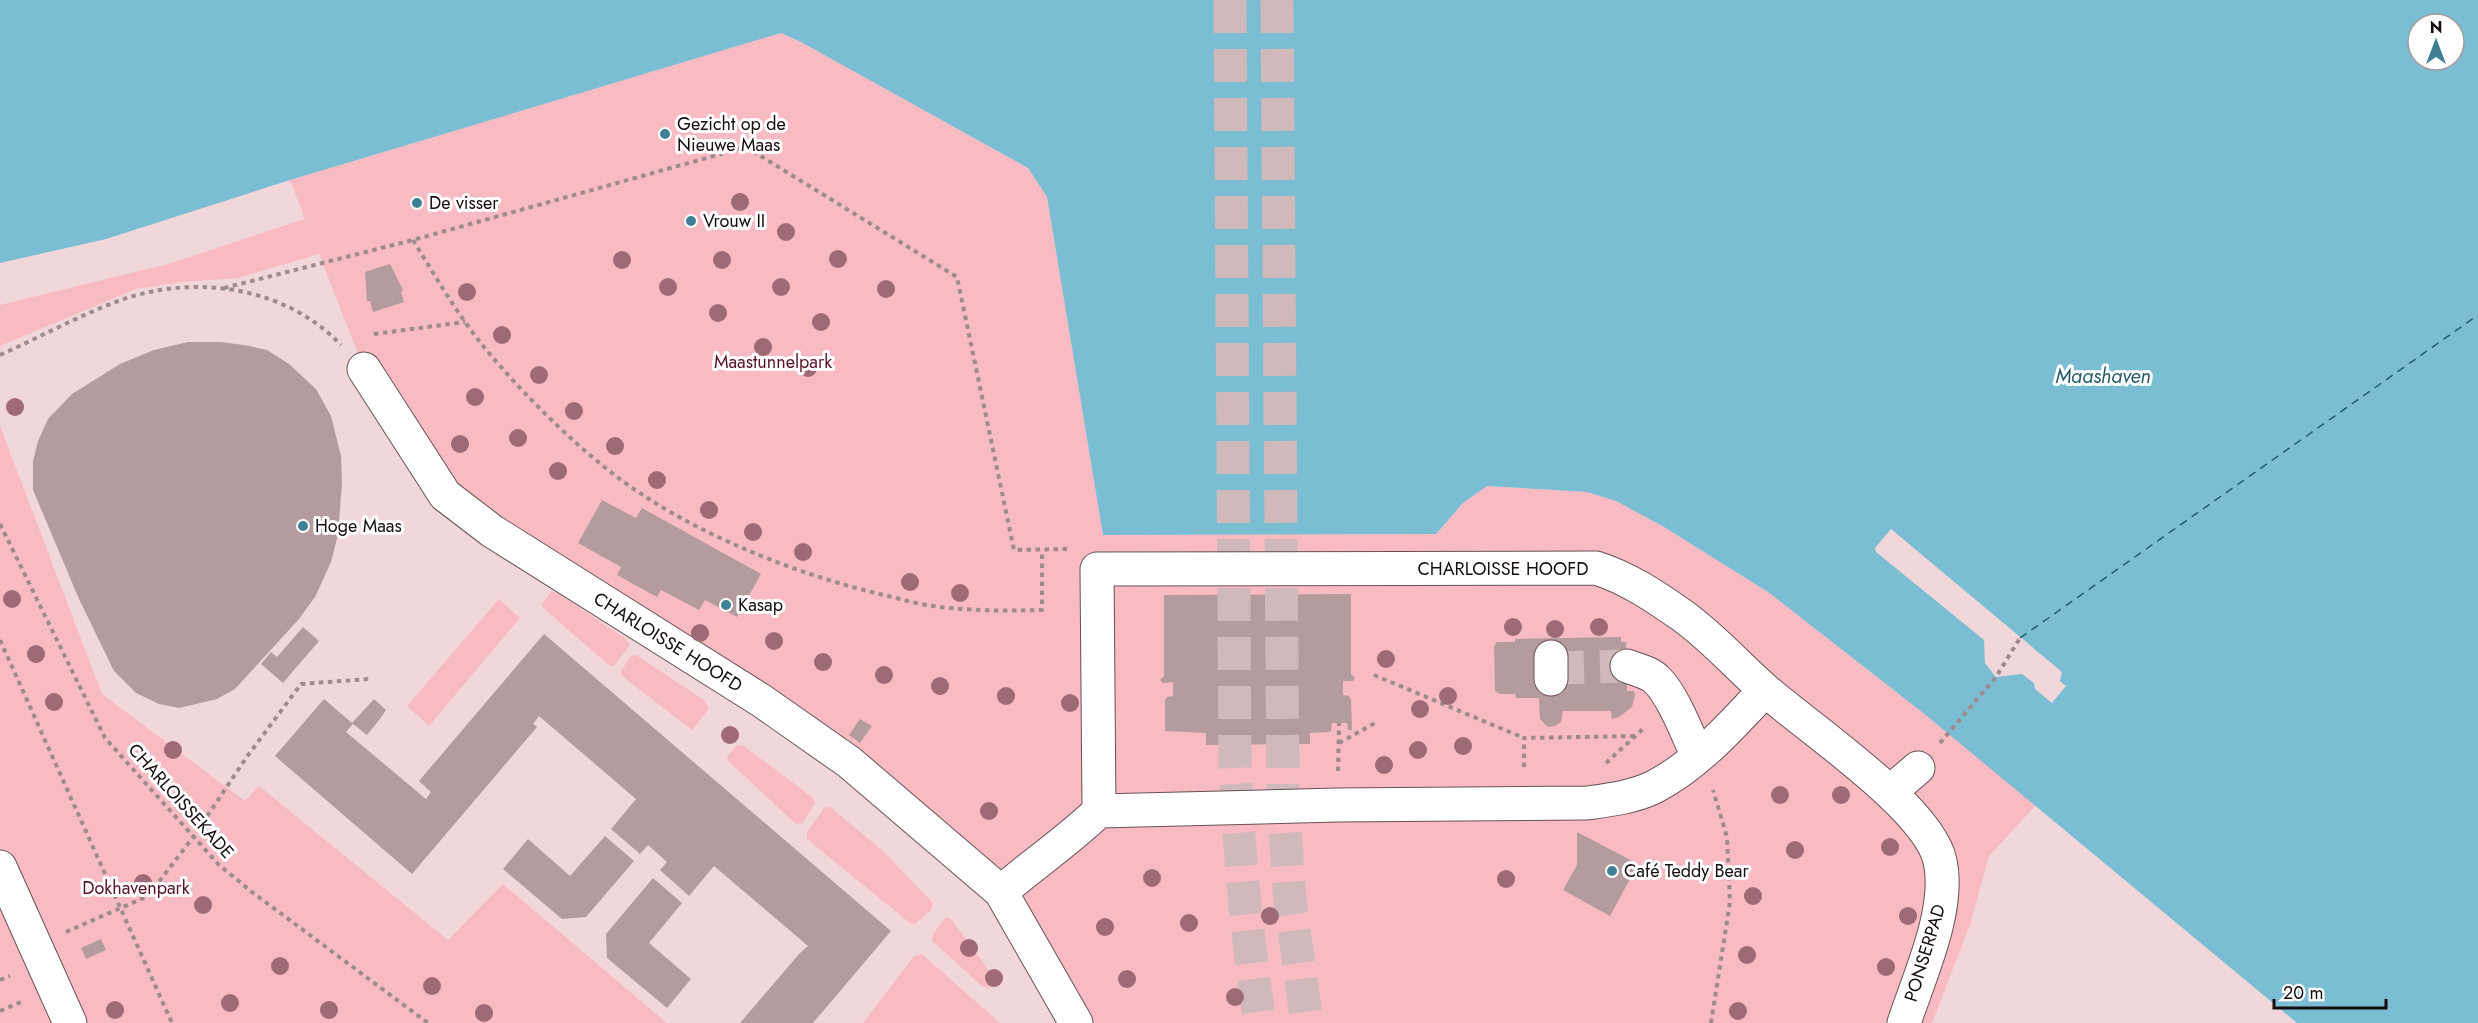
<svg xmlns="http://www.w3.org/2000/svg" width="2478" height="1023" viewBox="0 0 2478 1023" font-family="Jost,sans-serif">
  <style>
    .green { fill: #f8bbc3 }
    .water { fill: #7bbdd2; fill-rule: evenodd }
    .pier { fill: #f1d7da }
    .lines { fill: none; stroke-linecap: round; stroke-linejoin: round }
    .ferry { stroke: #265c6c; stroke-width: 1.5; stroke-dasharray: 8 6; stroke-linecap: butt }
    .building { fill: #b49c9e }
    .minor-tunnel { stroke: #d0b9bb; stroke-width: 33; stroke-dasharray: 33 16; stroke-linecap: butt }
    .highway-tunnel { stroke: #d0b9bb; stroke-width: 33; stroke-dasharray: 33 16; stroke-linecap: butt }
    .minor-casing { stroke: #675154; stroke-width: 35 }
    .path { stroke: #9e8b8d; stroke-width: 4; stroke-dasharray: 4.5 4.5; stroke-linecap: butt }
    .minor { stroke: #fff; stroke-width: 33 }
    .tree { fill: #9d6a76 }
    .poi-dot { fill: #408094; stroke: #fff; stroke-width: 2 }
    .labels { text-anchor: middle; stroke-width: 6; stroke-linejoin: round; paint-order: stroke }
    .poi-label { font-size: 18px; fill: #150d0e; stroke: #fff; text-anchor: start }
    .park-label { font-size: 18px; fill: #581124; stroke: #fff }
    .street-label { font-size: 18px; fill: #150d0e; stroke: #fff }
    .water-label { font-size: 20px; font-style: italic; fill: #265c6c; stroke: #fff }
  </style>
  <rect width="100%" height="100%" fill="#f1d7da"/>
  <path class="green" d="M781,33L801,42L1028,168L1047,197L1103,535L1435,534L1463,503L1487,486L1587,492L1616,501L1664,527L1768,592L1927,716L2036,805L1989,856L1970,925L1932,1023H1076L1001,892L898,802L492,531L364,369L319,254L238,278L181,282L136,289L0,346V305L172,263L305,219L290,180Z
    M0,426L102,694L245,801L259,786L448,940L503,884L667,1023H0Z
    M551,592H556L626,639L630,645L614,666H610L543,608L542,604Z
    M499,599L520,618L429,726L407,706Z
    M636,655L704,700L709,709L692,730L622,676L621,671L631,656Z
    M743,745L813,798L815,803L803,823L796,824L728,761L727,757L736,746Z
    M830,807L883,851L933,903L931,910L915,924H911L807,839V832L824,808Z
    M946,917L951,919L998,983L989,988L982,986L932,941L933,934Z
    M922,954L1000,1023H863L914,956Z"/>
  <path class="water" d="M0,0H2478V1023H2297L1927,716L1768,592L1664,527L1616,501L1587,492L1487,486L1463,503L1436,534L1103,535L1047,197L1028,168L801,42L781,33L290,180L106,239L0,263ZM2418,24H2454V60H2418Z"/>
  <path class="pier" d="M1891,529L2062,672L2060,681L2066,686L2052,703L2035,689L2034,683L2022,674L1996,677L1985,663L1984,640L1876,552L1875,548Z"/>
  <g class="lines">
    <path class="ferry" d="M2020,638L2478,315"/>
  </g>
  <path class="building" d="M390,264L403,290L401,292L404,302L373,312L370,301H367L365,272Z
    M188,342H220L244,345L267,350L289,364L316,389L331,416L341,456L342,483L338,535L331,562L315,597L299,619L235,689L217,699L179,708L159,704L136,693L114,671L79,599L33,490V461L38,441L48,419L72,394L120,364L154,350Z
    M602,500L636,518L642,508L761,574L737,617L705,600L699,610L661,590L657,597L617,575L621,567L578,543Z
    M1351,594V674L1355,678L1353,681H1343V695L1349,696L1351,700L1352,730H1348L1347,723H1332L1331,731L1328,732L1310,733V744L1206,745V733L1165,731V700L1167,697L1173,696V682L1163,683L1160,680L1164,676V595Z
    M303,627L319,641L283,683L261,664L271,652L277,657Z
    M544,634L891,931L813,1023H740L800,953L808,946L714,866L689,896L660,870L667,862L648,845L640,854L611,829L636,799L539,716L533,724L537,727L412,874L275,756L324,699L352,723L374,699L386,710L380,719L367,735L353,724L346,732L426,799L431,792L419,781Z
    M1621,637V642H1626L1627,691H1634L1635,695L1632,707L1619,717L1612,719L1611,711H1563L1561,722L1555,726L1548,727L1540,719L1539,698H1516L1515,694H1500L1495,691L1494,646L1497,642H1515V639Z
    M860,719L872,726L860,743L849,735Z
    M1577,832L1638,864L1610,916L1563,890L1577,865Z
    M605,836L634,861L586,917L562,919L503,869L528,839L570,876Z
    M653,878L682,903L649,943L691,979L667,1008L607,958L606,934Z
    M101,939L106,950L86,959L81,948Z"/>
  <g class="lines">
    <path class="minor-tunnel" d="M1551,668L1627,666"/>
    <path class="highway-tunnel" d="M1230,0L1235,767C1239,853 1247,938 1260,1023
      M1277,0L1283,800L1290,901L1307,1023"/>
    <defs>
      <path id="minor" d="M364,369L445,495L492,531L762,701L849,762L1001,892
        M1551,657V679
        M1627,666C1637,670 1649,672 1657,680C1674,697 1687,734 1698,756
        M1890,792L1918,768
        M1099,811L1097,569L1596,568C1628,578 1656,597 1683,616C1712,637 1737,665 1764,689C1807,727 1929,808 1940,861C1951,909 1919,977 1904,1023
        M0,867L70,1023
        M1076,1023L1001,892C1033,864 1068,841 1099,811L1337,805L1587,803C1609,800 1634,797 1654,787C1698,764 1732,725 1765,690"/>
    </defs>
    <use href="#minor" class="minor-casing"/>
    <path class="path" d="M413,240C437,279 460,319 489,353C530,402 592,463 646,497C713,541 806,577 884,595C900,599 917,604 933,606C969,611 1005,611 1042,610V550
      M224,288L413,240L746,147L957,277L1014,550L1068,549
      M374,334L465,322
      M0,355C40,337 80,315 121,300C194,274 285,286 341,345
      M0,524L105,738L219,865L252,892L428,1023
      M0,640L172,1023
      M1374,675L1524,738
      M1339,743L1375,723
      M1940,743L1996,677L2020,638
      M1606,763L1645,727
      M1524,767V738L1635,736
      M1338,771L1339,723
      M66,932L148,896L194,836L246,758L301,684L369,679
      M0,980L10,976
      M0,1011L21,1002
      M1711,1023L1730,902L1727,837L1713,790"/>
    <use href="#minor" class="minor"/>
  </g>
  <g class="tree">
    <circle cx="740" cy="202" r="9"/>
    <circle cx="786" cy="232" r="9"/>
    <circle cx="838" cy="259" r="9"/>
    <circle cx="622" cy="260" r="9"/>
    <circle cx="722" cy="260" r="9"/>
    <circle cx="668" cy="287" r="9"/>
    <circle cx="781" cy="287" r="9"/>
    <circle cx="886" cy="289" r="9"/>
    <circle cx="467" cy="292" r="9"/>
    <circle cx="718" cy="313" r="9"/>
    <circle cx="821" cy="322" r="9"/>
    <circle cx="502" cy="335" r="9"/>
    <circle cx="763" cy="347" r="9"/>
    <circle cx="808" cy="368" r="9"/>
    <circle cx="539" cy="375" r="9"/>
    <circle cx="475" cy="397" r="9"/>
    <circle cx="15" cy="407" r="9"/>
    <circle cx="574" cy="411" r="9"/>
    <circle cx="518" cy="438" r="9"/>
    <circle cx="460" cy="444" r="9"/>
    <circle cx="615" cy="446" r="9"/>
    <circle cx="558" cy="471" r="9"/>
    <circle cx="657" cy="480" r="9"/>
    <circle cx="709" cy="510" r="9"/>
    <circle cx="753" cy="532" r="9"/>
    <circle cx="803" cy="552" r="9"/>
    <circle cx="910" cy="582" r="9"/>
    <circle cx="960" cy="593" r="9"/>
    <circle cx="12" cy="599" r="9"/>
    <circle cx="1513" cy="627" r="9"/>
    <circle cx="1599" cy="627" r="9"/>
    <circle cx="1555" cy="629" r="9"/>
    <circle cx="700" cy="633" r="9"/>
    <circle cx="774" cy="641" r="9"/>
    <circle cx="36" cy="654" r="9"/>
    <circle cx="1386" cy="659" r="9"/>
    <circle cx="823" cy="662" r="9"/>
    <circle cx="884" cy="675" r="9"/>
    <circle cx="940" cy="686" r="9"/>
    <circle cx="1006" cy="696" r="9"/>
    <circle cx="1448" cy="696" r="9"/>
    <circle cx="54" cy="702" r="9"/>
    <circle cx="1070" cy="703" r="9"/>
    <circle cx="1420" cy="709" r="9"/>
    <circle cx="730" cy="735" r="9"/>
    <circle cx="1463" cy="746" r="9"/>
    <circle cx="173" cy="750" r="9"/>
    <circle cx="1418" cy="750" r="9"/>
    <circle cx="1384" cy="765" r="9"/>
    <circle cx="1780" cy="795" r="9"/>
    <circle cx="1841" cy="795" r="9"/>
    <circle cx="989" cy="811" r="9"/>
    <circle cx="1890" cy="847" r="9"/>
    <circle cx="1795" cy="850" r="9"/>
    <circle cx="1152" cy="878" r="9"/>
    <circle cx="1506" cy="879" r="9"/>
    <circle cx="143" cy="883" r="9"/>
    <circle cx="1753" cy="896" r="9"/>
    <circle cx="203" cy="905" r="9"/>
    <circle cx="1270" cy="916" r="9"/>
    <circle cx="1908" cy="916" r="9"/>
    <circle cx="1189" cy="923" r="9"/>
    <circle cx="1105" cy="927" r="9"/>
    <circle cx="969" cy="948" r="9"/>
    <circle cx="1747" cy="955" r="9"/>
    <circle cx="280" cy="966" r="9"/>
    <circle cx="1886" cy="967" r="9"/>
    <circle cx="994" cy="978" r="9"/>
    <circle cx="1127" cy="979" r="9"/>
    <circle cx="432" cy="986" r="9"/>
    <circle cx="1235" cy="997" r="9"/>
    <circle cx="230" cy="1003" r="9"/>
    <circle cx="115" cy="1010" r="9"/>
    <circle cx="329" cy="1010" r="9"/>
    <circle cx="1738" cy="1011" r="9"/>
    <circle cx="484" cy="1013" r="9"/>
  </g>
  <g class="poi-dot">
    <circle cx="665" cy="134" r="6"/>
    <circle cx="417" cy="203" r="6"/>
    <circle cx="691" cy="221" r="6"/>
    <circle cx="303" cy="526" r="6"/>
    <circle cx="726" cy="605" r="6"/>
    <circle cx="1612" cy="871" r="6"/>
  </g>
  <g class="labels">
    <g class="poi-label">
      <text x="677" y="130">Gezicht op de<tspan x="677" dy="21">Nieuwe Maas</tspan></text>
      <text x="429" y="209">De visser</text>
      <text x="703" y="227">Vrouw II</text>
      <text x="315" y="532">Hoge Maas</text>
      <text x="738" y="611">Kasap</text>
      <text x="1624" y="877">Café Teddy Bear</text>
    </g>
    <g class="park-label">
      <text x="773" y="368">Maastunnelpark</text>
      <text x="136" y="894">Dokhavenpark</text>
    </g>
    <g class="street-label">
      <text x="1503" y="575">CHARLOISSE HOOFD</text>
      <text transform="translate(668 642) rotate(32)" y="6">CHARLOISSE HOOFD</text>
      <text transform="translate(181 801) rotate(48)" y="6">CHARLOISSEKADE</text>
      <text transform="translate(1925 953) rotate(-73)" y="6">PONSERPAD</text>
    </g>
    <g class="water-label">
      <text x="2103" y="383">Maashaven</text>
    </g>
  </g>
  <g transform="translate(2436 42)"><circle r="28" fill="#ffffff" stroke="#a19e9f" stroke-width="1.5"/>
  <path d="M0-4.5L10 22L0 15L-10 22Z" fill="#408094"/>
  <text y="-9" font-size="16" font-weight="bold" text-anchor="middle" fill="#150d0e">N</text>
  </g>
  <path d="M2274 999v9h112v-9" fill="none" stroke="#150d0e" stroke-width="3"/>
  <text x="2283" y="999" font-size="18" fill="#150d0e" stroke="#ffffff" stroke-width="4.5" paint-order="stroke">20 m</text>
</svg>
